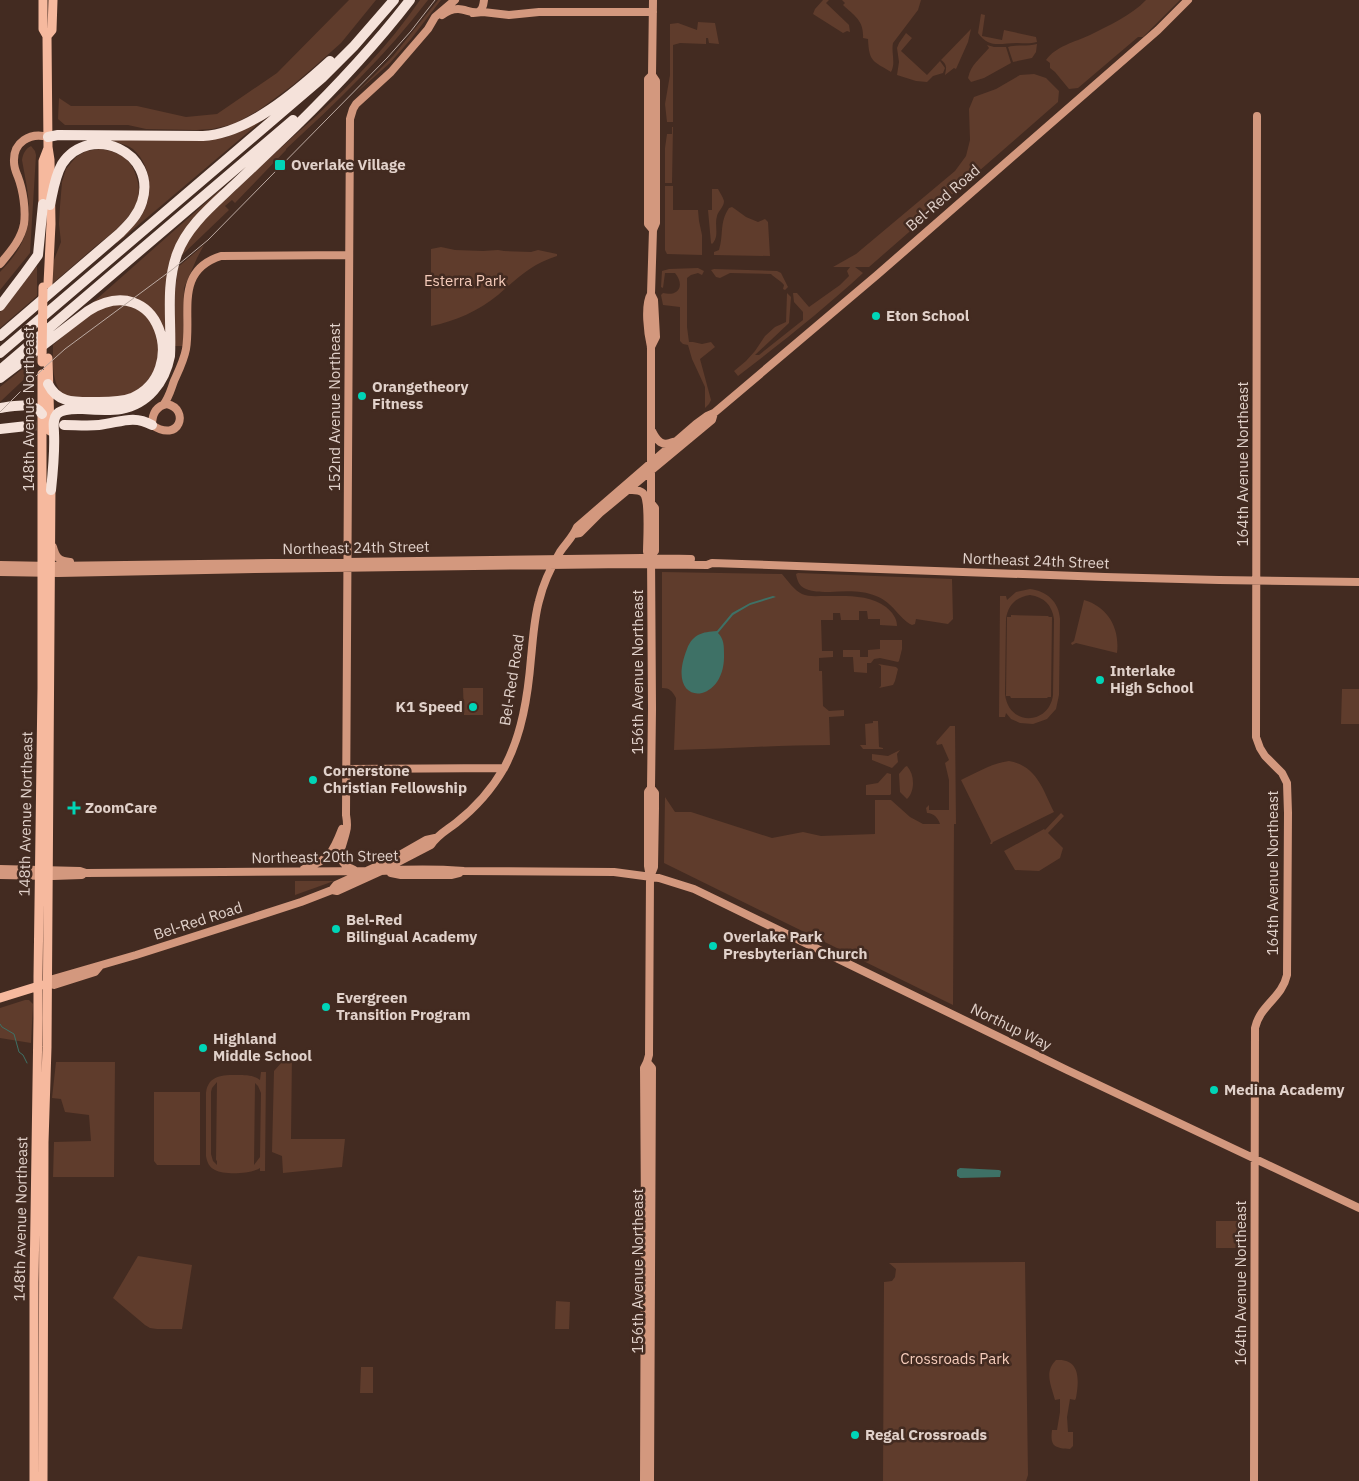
<svg xmlns="http://www.w3.org/2000/svg" width="1359" height="1481" viewBox="0 0 1359 1481" font-family="'IBM Plex Sans',sans-serif">
  <style>
    .green { fill: #5f3c2c; fill-rule: evenodd }
    .water { fill: #3e7166 }
    .lines { fill: none; stroke-linecap: round; stroke-linejoin: round }
    .stream { stroke: #3e7166; stroke-width: 1 }
    .highway-tunnel { stroke: #5b443a; stroke-width: 10; stroke-dasharray: 10 5; stroke-linecap: butt }
    .secondary { stroke: #d3987e; stroke-width: 8 }
    .primary { stroke: #f6b99e; stroke-width: 9 }
    .highway { stroke: #f5e2da; stroke-width: 10 }
    .tram { stroke: #bba9a1; stroke-width: 1 }
    .primary-bridge { stroke: #f6b99e; stroke-width: 9 }
    .poi-dot { fill: #00d5b7; stroke: #432b21; stroke-width: 2 }
    .labels { text-anchor: middle; stroke-width: 5; stroke-linejoin: round; paint-order: stroke }
    .poi-label { font-size: 15px; font-weight: bold; fill: #e1d1ca; stroke: #432b21; text-anchor: start }
    .street-label { font-size: 15px; fill: #e1d1ca; stroke: #432b21 }
    .park-label { font-size: 15px; fill: #f7cdbc; stroke: #432b21 }
  </style>
  <rect width="100%" height="100%" fill="#432b21"/>
  <path class="green" d="M349,0H376L341,43L314,67L293,85L259,110L234,124L212,129L196,130L146,129L128,125H65L58,119L59,98L71,106H137L186,117L217,114L277,73Z
    M420,0H428C386,55 337,102 286,149V150L235,203L232,200L225,206L229,210L181,256C191,229 216,208 237,189C262,165 287,142 313,119C353,82 389,45 420,0Z
    M438,0H441L411,39L390,63L355,94L393,56Z
    M823,0H829L826,3L847,23L849,25L850,32L847,31L843,33L813,14L815,9Z
    M842,0H921L918,10L893,43C891,53 896,63 891,72C873,61 869,62 868,39L863,38C864,21 855,16 843,5L845,3Z
    M1146,0H1180L1143,37H1138L1078,88L1069,89L1055,72L1050,68V63L1046,60C1056,46 1075,42 1090,35C1108,26 1132,15 1146,0Z
    M981,14L985,15L982,36L1002,40L1004,30L1036,37L1037,42C1030,44 1024,43 1017,43C1001,43 989,49 978,33Z
    M698,22L715,23L719,44L709,43L708,38H706V44L680,43L673,45V122H667L665,104L670,75V24L678,23L697,30Z
    M971,29L968,42L956,69L954,68L945,75C946,69 948,65 941,60Z
    M906,33L912,38L901,51L927,75L940,61L945,68L943,73L933,76L927,82L916,81L897,75L899,62L897,48L899,43Z
    M1037,44L1036,52L1032,58L1013,62L1008,47C1018,44 1027,47 1037,44Z
    M987,45L994,47H1006L1011,63L984,78L971,82L968,78C971,64 980,59 989,48Z
    M1034,74L1046,78L1059,91L1058,102L869,267H855L863,273C823,310 781,343 738,376L734,371L746,361L755,351L765,336L775,327L786,322L787,293L791,297L789,323L755,355H759L803,320V312L794,302L793,293H797L809,307L840,285L849,276L847,271L850,267H833L856,254L955,171L966,156L970,140L969,109L974,97L996,89L1020,75Z
    M259,120L260,122L117,243V241C124,234 133,227 139,219C154,198 153,167 133,149C126,144 115,142 107,139L199,140L227,137Z
    M672,127H673L672,183H665V148L667,134H672Z
    M31,146L35,151L36,155L30,253L0,290V272C38,233 31,209 22,160C23,154 25,149 31,146Z
    M100,149C116,151 130,157 135,173C140,186 141,198 133,210C124,224 110,235 97,245C82,258 68,270 53,283L52,265L61,242L59,224L60,206L62,182L66,169L76,157L86,151Z
    M665,186H673V210H698L699,221L702,235V255L667,254L665,250Z
    M712,189H718C720,193 723,197 724,201C724,207 718,211 717,216C714,226 720,236 712,244L711,243L708,210H712Z
    M220,190L221,192L182,234L169,263L166,297V330H164C147,292 125,292 90,305Z
    M732,207L735,209L746,217L758,222L765,219L768,222L770,256L714,255V252L719,250C724,234 719,223 729,208Z
    M204,245L197,258L184,288L183,346H175V290L178,267Z
    M441,247L455,250L483,251L498,250L504,251L531,252L538,250L557,254V256C531,264 518,278 498,295C478,311 456,321 431,326V249Z
    M37,266V296L0,328V312Z
    M698,268L704,271L702,275L698,273L691,275L687,278V327L689,342H693L702,344L711,342L715,347L700,359L711,400L709,404L705,408V387L692,359L688,345L683,344L680,341V307L663,305L661,295L663,293C679,297 685,285 675,273H665L663,288L661,287L662,271L669,269Z
    M714,269L777,271L781,273L788,287L785,290L783,289L784,285C780,280 775,278 771,274L730,273L720,278L716,277L711,270Z
    M113,304C121,305 133,305 140,309C156,318 162,348 157,364C154,375 142,389 132,393C111,402 86,398 63,395C51,381 53,363 53,345C72,329 89,312 113,304Z
    M37,357L36,368L0,402V387Z
    M662,572L782,574C788,581 794,590 802,594C808,597 818,596 825,596C845,596 869,594 886,607C892,612 897,618 897,626L880,625V619H868L867,611H859V620H841L840,613H833V620H821L822,651H833V657L819,658V671H822L823,706L829,711L844,710V716L829,717L830,745C778,745 726,749 674,750L676,698C672,691 670,688 662,688Z
    M798,573L952,579L953,619L948,624L916,619L915,624L912,625C899,619 893,602 876,596C862,590 845,591 830,592C823,592 813,592 806,589C800,587 797,581 796,574Z
    M1030,589C1047,591 1059,602 1060,619L1059,695L1056,709L1047,719L1033,724L1020,723L1011,719L1006,713L1005,717H999L1000,596H1006L1007,600L1016,592ZM1030,595C1044,597 1052,605 1054,619L1053,695C1049,726 1008,726 1005,694L1006,619C1008,605 1016,597 1030,595Z
    M1084,600C1108,607 1120,628 1117,653L1076,643L1072,645L1071,643L1074,641Z
    M1011,615L1048,616L1049,617H1052L1051,697H1048L1047,698H1011L1010,696H1006L1007,617H1011Z
    M880,640H902V649L899,661L898,662L880,658L874,659L871,663H867V673L854,672L853,657H843V650H860V657H868V650L880,649Z
    M878,664L896,667L898,669L895,681L893,685L879,688L881,686V666Z
    M463,688H483V715H464Z
    M1342,689H1359V724H1341Z
    M873,721H878L879,747L883,748V749H863L860,745H866L865,724L873,723Z
    M950,726H955L956,824H954L953,1005L664,863L665,797L675,812H691L772,838L803,832L821,836L875,834V800H891L910,817L923,824H940C938,818 934,813 927,813L926,808L929,805V810H949V780L945,763L949,760L942,744L937,745L936,742Z
    M900,750L897,754L898,762L892,768L872,760V754L888,756Z
    M1009,761C1037,766 1043,790 1054,812L993,842L992,844H990L991,841L961,780C976,773 992,763 1009,761Z
    M907,766C915,775 915,791 907,799L900,792L899,774L905,767Z
    M887,773L891,774V794L890,795H866V785L878,783Z
    M1061,813L1064,816L1048,833L1063,848L1060,858L1039,871L1015,870L1004,851L1044,829L1045,830Z
    M295,881H334L295,895Z
    M25,1000H29L33,1004L31,1043L0,1038V1008Z
    M292,1053L291,1139H345L342,1167L283,1173L282,1156L272,1152L274,1071L289,1054Z
    M56,1062H115L114,1177H53L54,1142L91,1141L89,1115L65,1112L61,1099L52,1098Z
    M261,1072H266L265,1171H260V1168C251,1174 224,1175 215,1170C209,1167 207,1162 206,1156V1093C208,1075 223,1075 237,1075C246,1075 253,1075 260,1080ZM217,1082L216,1160L217,1161V1165L213,1161L211,1154V1092L212,1088ZM255,1083L258,1086L261,1093L260,1157L254,1165Z
    M154,1092H200V1165H157L154,1161Z
    M1216,1221H1241V1248H1216Z
    M138,1256L192,1265L182,1329H157L150,1328L145,1325L113,1298Z
    M1025,1262L1028,1475L1026,1481H883L884,1282L892,1281L895,1277L896,1269L889,1263Z
    M556,1301L570,1302L569,1329H555Z
    M1056,1360C1081,1358 1079,1381 1076,1398L1075,1400L1070,1399L1067,1417L1068,1432H1073V1446L1070,1449C1054,1448 1050,1446 1052,1430H1057L1060,1412V1399L1055,1400C1051,1385 1044,1372 1056,1360Z
    M361,1367H373V1393H360Z"/>
  <path class="water" d="M773,596L776,597L750,605L733,615L718,633C724,639 724,646 724,654C726,706 663,709 687,649C693,634 702,632 717,631L732,613L750,603Z
    M960,1168L999,1170L1001,1171L1000,1177L960,1178L957,1176V1170Z"/>
  <g class="lines">
    <path class="stream" d="M0,1024L2,1027L14,1034L19,1052L23,1055L27,1063"/>
    <path class="highway-tunnel" d="M27,426L51,425"/>
    <path class="secondary" d="M473,13L483,12L509,15L539,12H653
      M442,15C446,12 452,9 458,9C469,9 482,21 484,0
      M653,230L648,224V79L652,75L653,0
      M0,264C10,252 21,240 24,224C26,210 23,190 18,177C16,172 14,168 14,162C13,142 30,132 48,137
      M651,347L656,337L654,300L651,294L653,230L656,223V81L652,75
      M167,404C190,409 180,444 152,425C152,414 156,406 167,404Z
      M163,405C169,398 171,389 174,381C179,370 184,360 186,349C192,313 174,271 221,256L349,255
      M652,431C657,441 662,447 673,442
      M628,490C633,490 639,489 643,493C650,499 647,541 647,552L651,555
      M574,534L580,533L600,513L712,420L714,413
      M53,547C56,558 59,561 70,562
      M0,565L51,566L642,558L691,559
      M0,572L58,573L255,569L628,564L707,565L712,563L1105,577L1219,580L1359,582
      M347,769L504,768
      M0,869L80,871L86,873L381,871C409,869 436,869 464,871L614,872L659,878L694,889L1067,1070L1359,1208
      M304,869C329,859 332,855 342,829
      M354,870C332,860 342,850 346,832C348,826 347,821 346,815L350,119L353,109L356,104L391,72L428,29L435,17L455,0
      M391,873L401,875H451L459,873
      M0,875L53,876L82,875
      M650,877L654,867L655,808V793L651,788
      M332,890L336,885L391,860L426,840L435,838
      M47,983L53,979L136,955L227,926L301,902L332,890L337,891L381,871L431,845C437,835 447,830 456,823C475,808 492,789 504,768C522,735 528,695 531,658C533,639 534,619 539,601C543,584 551,567 560,552C566,543 573,537 577,527L696,424L707,416L714,413L877,275L1158,30L1188,0
      M47,983L54,985L95,972L100,966
      M647,1062L652,1068L650,1481
      M644,1481L645,1215L644,1068L647,1062L649,1055L650,877L648,866V792L651,788L652,709L651,555L655,551V508L651,503V347C648,334 644,305 651,294
      M1254,1481L1255,1028C1260,1005 1282,998 1287,975L1288,813L1287,783L1282,773L1265,756L1260,748L1256,737L1257,116"/>
    <path class="primary" d="M43,0V29L47,36L48,147L50,160L51,224L48,284
      M47,36L52,30L53,0
      M43,209V161L48,148
      M48,358L50,431
      M0,998L42,985
      M34,1481V1283L38,1018V977L42,688V374
      M43,1481L44,1142L47,1047L51,484"/>
    <path class="highway" d="M48,137L58,135L203,136C248,134 297,91 330,61
      M0,306L25,273L38,255L43,204
      M0,336L120,233C129,224 138,215 142,202C158,152 90,122 62,164C55,176 53,191 50,205
      M0,353L322,78L354,46L394,0
      M0,370L293,120
      M0,378L88,311C159,267 191,373 132,398C119,403 104,402 90,402C72,402 57,402 48,384
      M0,408C13,406 33,401 42,414
      M64,425C75,425 88,426 99,425C119,423 133,414 152,425
      M0,429L27,426
      M51,490C53,471 55,452 54,433C54,427 52,420 57,414C63,408 74,409 83,409C95,410 109,411 121,409C148,404 165,382 170,356C172,323 165,287 177,254C187,226 213,205 234,185C255,165 275,146 295,127C335,88 376,44 410,0"/>
    <path class="tram" d="M0,412L45,367L65,349L173,269L208,240L387,58L411,31L435,0"/>
    <path class="primary-bridge" d="M42,362L43,287"/>
  </g>
  <g class="poi-dot">
    <rect x="274" y="159" width="12" height="12" rx="2.5"/>
    <circle cx="876" cy="316" r="5"/>
    <circle cx="362" cy="396" r="5"/>
    <circle cx="1100" cy="680" r="5"/>
    <circle cx="473" cy="707" r="5"/>
    <circle cx="313" cy="780" r="5"/>
    <path d="M71.5 800.5h5v5h5v5h-5v5h-5v-5h-5v-5h5z"/>
    <circle cx="336" cy="929" r="5"/>
    <circle cx="713" cy="946" r="5"/>
    <circle cx="326" cy="1007" r="5"/>
    <circle cx="203" cy="1048" r="5"/>
    <circle cx="1214" cy="1090" r="5"/>
    <circle cx="855" cy="1435" r="5"/>
  </g>
  <g class="labels">
    <g class="poi-label">
      <text x="291" y="170">Overlake Village</text>
      <text x="886" y="321">Eton School</text>
      <text x="372" y="392">Orangetheory<tspan x="372" dy="17">Fitness</tspan></text>
      <text x="1110" y="676">Interlake<tspan x="1110" dy="17">High School</tspan></text>
      <text x="463" y="712" text-anchor="end">K1 Speed</text>
      <text x="323" y="776">Cornerstone<tspan x="323" dy="17">Christian Fellowship</tspan></text>
      <text x="85" y="813">ZoomCare</text>
      <text x="346" y="925">Bel-Red<tspan x="346" dy="17">Bilingual Academy</tspan></text>
      <text x="723" y="942">Overlake Park<tspan x="723" dy="17">Presbyterian Church</tspan></text>
      <text x="336" y="1003">Evergreen<tspan x="336" dy="17">Transition Program</tspan></text>
      <text x="213" y="1044">Highland<tspan x="213" dy="17">Middle School</tspan></text>
      <text x="1224" y="1095">Medina Academy</text>
      <text x="865" y="1440">Regal Crossroads</text>
    </g>
    <g class="street-label">
      <text transform="translate(943 198) rotate(-41)" y="5">Bel-Red Road</text>
      <text transform="translate(335 407) rotate(-90)" y="5">152nd Avenue Northeast</text>
      <text transform="translate(29 409) rotate(-90)" y="5">148th Avenue Northeast</text>
      <text transform="translate(1243 464) rotate(-90)" y="5">164th Avenue Northeast</text>
      <text transform="translate(356 548) rotate(-1)" y="5">Northeast 24th Street</text>
      <text transform="translate(1036 561) rotate(2)" y="5">Northeast 24th Street</text>
      <text transform="translate(638 672) rotate(-90)" y="5">156th Avenue Northeast</text>
      <text transform="translate(512 680) rotate(-81)" y="5">Bel-Red Road</text>
      <text transform="translate(26 814) rotate(-89)" y="5">148th Avenue Northeast</text>
      <text transform="translate(325 857) rotate(-1)" y="5">Northeast 20th Street</text>
      <text transform="translate(1273 873) rotate(-90)" y="5">164th Avenue Northeast</text>
      <text transform="translate(198 921) rotate(-18)" y="5">Bel-Red Road</text>
      <text transform="translate(1011 1027) rotate(26)" y="5">Northup Way</text>
      <text transform="translate(21 1219) rotate(-89)" y="5">148th Avenue Northeast</text>
      <text transform="translate(638 1271) rotate(-90)" y="5">156th Avenue Northeast</text>
      <text transform="translate(1241 1283) rotate(-90)" y="5">164th Avenue Northeast</text>
    </g>
    <g class="park-label">
      <text x="465" y="286">Esterra Park</text>
      <text x="955" y="1364">Crossroads Park</text>
    </g>
  </g>
</svg>
